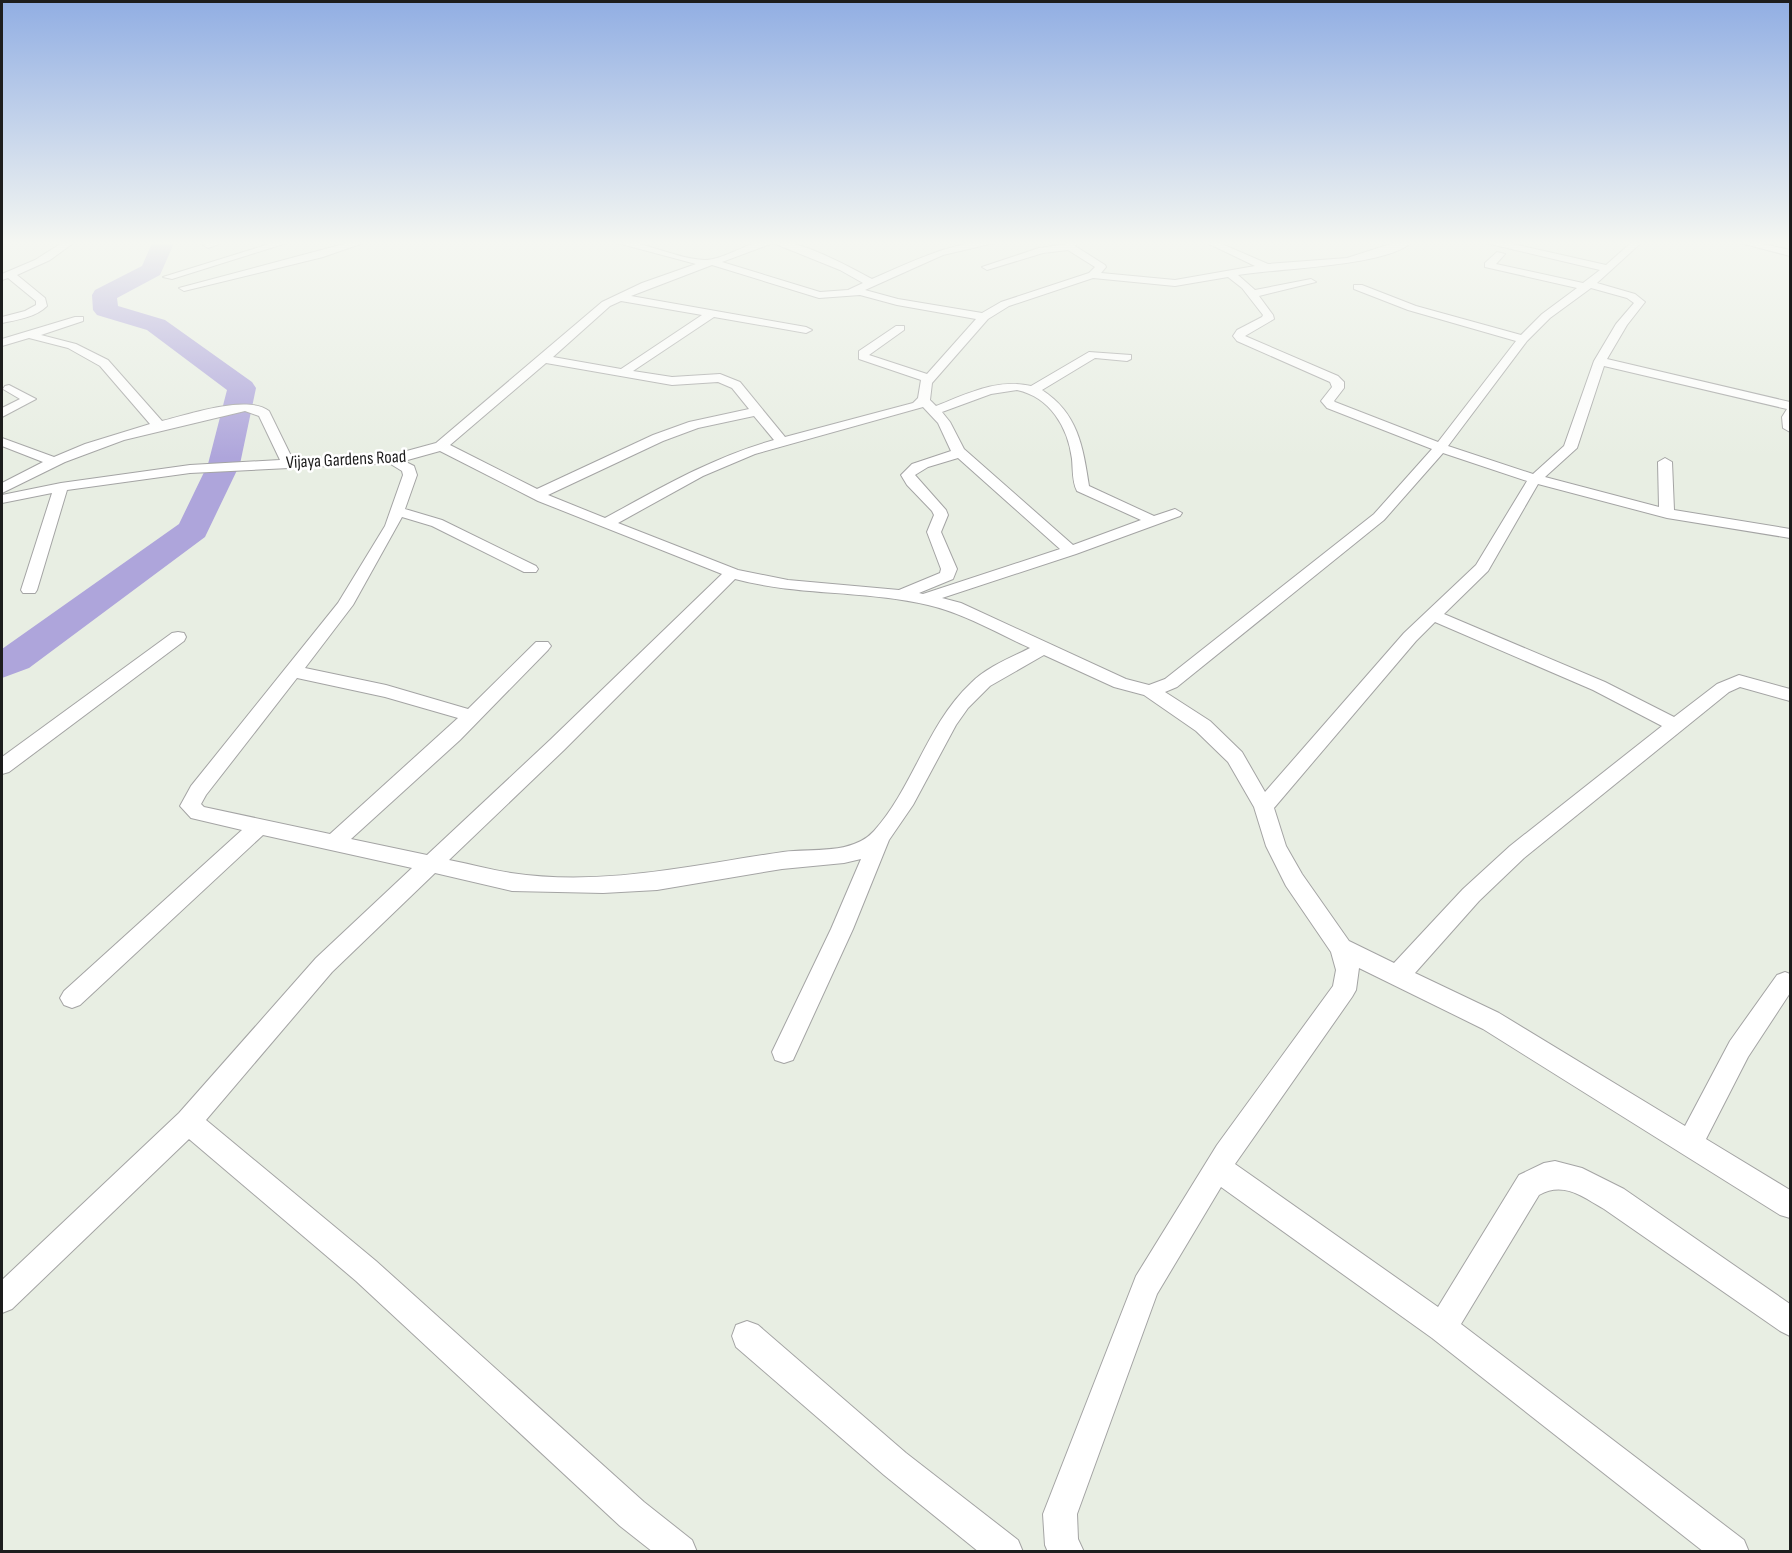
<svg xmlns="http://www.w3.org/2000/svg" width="1792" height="1553" viewBox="0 0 1792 1553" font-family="'Sofia Sans Condensed',sans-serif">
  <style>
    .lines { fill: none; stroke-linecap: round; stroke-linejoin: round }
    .river { fill: #aea5db; fill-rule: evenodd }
    .street-casing { stroke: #a4a4a4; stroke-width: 2 }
    .street { fill: #fff; fill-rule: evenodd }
    .labels { text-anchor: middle; stroke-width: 5; stroke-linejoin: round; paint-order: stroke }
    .far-street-label { font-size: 18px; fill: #1d1d1d; stroke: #fff }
  </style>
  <rect width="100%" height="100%" fill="#e8eee3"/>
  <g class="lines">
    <path class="river" d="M153,241H175L160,275L117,298L118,306L165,320L252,382L256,388L240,464L205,537L29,668L2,678V649L179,524L208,464L227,390L147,330L97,315L93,310L92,295L95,290L142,266Z"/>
    <defs>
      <path id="street" d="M65,241H76L50,260L17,275L45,298L47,306C36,317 17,320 2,323V317L25,311L36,305V301L8,278L2,280V274L35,260Z
        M212,241H227L208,248L203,245Z
        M279,241H293L172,279L163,277Z
        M355,241H369L323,257L184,291L179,288Z
        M610,241C643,239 674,259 704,260C719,261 745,245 761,241C790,234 846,265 872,279C912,262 951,241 996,241L994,243L943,255L865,290L898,299L982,313L1001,302L1089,273L1095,267L1068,250L1043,253L987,270L982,267L1039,248L1067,244L1069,241H1079L1075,246L1105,265L1106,267L1101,273L1175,280L1255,266L1203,241H1215L1268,264L1347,258L1400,241H1413C1388,267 1277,268 1238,275L1255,290L1311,279L1316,282L1259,296L1273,315L1274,319L1245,336L1338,376L1344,382V388L1334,401L1335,402L1438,442L1516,341L1408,310L1354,289V285H1362L1416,306L1521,335L1542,314L1577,288L1485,267V263L1497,252L1505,254L1496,264L1583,283L1600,270L1486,243L1484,241H1500L1606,265L1633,241H1643L1597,283L1635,294L1645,302L1627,325L1607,359L1790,402V432L1783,428L1782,417L1787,409L1604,366L1577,448L1545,477L1659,507L1658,462L1665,458L1672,462L1674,510L1790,529V538L1667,518L1538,484L1488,571L1444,614L1605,682L1674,717L1717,684L1739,675L1790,689V701L1740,687L1729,692L1524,858L1479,901L1415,973L1499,1013L1685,1126L1730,1041L1777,975L1785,972L1790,974V993L1748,1057L1706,1139L1790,1190V1218L1780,1215L1483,1029L1359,968L1356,990L1352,997L1235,1164L1438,1307L1519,1175L1544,1163L1555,1161L1582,1168L1624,1189L1790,1304V1336L1780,1331L1604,1209C1582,1196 1563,1181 1539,1195L1461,1324L1744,1540L1749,1552H1704L1432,1338L1221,1187L1157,1294L1077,1514L1078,1539L1084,1552H1048L1045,1545L1043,1514L1136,1276L1217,1145L1333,986L1336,970L1331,952L1286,886L1266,846L1254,807L1228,762L1196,731L1144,695L1114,687L1044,655L990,686L968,708L956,725L913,805L889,840L853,929L793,1060L784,1063L775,1060L772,1052L831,929L861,859L844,863L782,869L657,890L603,893L512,891L435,873L332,972L206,1120L376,1261L644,1502L692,1540L697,1552H653L620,1526L356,1281L189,1139L12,1309L2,1313V1280L179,1113L316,958L412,868L263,835L80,1005L72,1008L64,1005L60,998L64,991L242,830L191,818L180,806L191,786L338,603L385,526L403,475L402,471L389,463L190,473L67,490L37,590L35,593H23L21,590L52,493L2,503V495L61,483L190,465L280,460L259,416L245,411L124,440L65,462L2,493V483L43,462L2,446V438L54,457L85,444L150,424L100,366L68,348L29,338L2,346V339L75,317H83V321L41,335L76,344L108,360L162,421C187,415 247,394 269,411L293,460L392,455L436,443L602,302L642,283L696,264ZM773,243L840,270L863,283L848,290L820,292L722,262ZM712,265L819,298L860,295L897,305L976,319L927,374L869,355L904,330V326H896L859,351V359L921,380L918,398L913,403L785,437L740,382L720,374L672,377L633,371L714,317L806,333L812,330L806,327L631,296ZM1228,277L1242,288L1263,315L1262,317L1237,330L1233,336L1237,341L1330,382L1332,387L1321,401L1327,408L1432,449L1374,514L1165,679L1149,685L1126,679L961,603L942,598L1076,554L1180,516L1182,513L1175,509L1154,516L1089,486C1083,447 1078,413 1042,390L1095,358L1127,361L1131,359V355L1089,352L1031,386C998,378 967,394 936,406L930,400L932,383L988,319L1009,306L1093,278L1175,286ZM1591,288L1627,298L1634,303L1616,324L1594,361L1564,446L1533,474L1448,446L1527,341L1550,318ZM621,301L702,315L621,369L553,357L610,306ZM546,363L672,385L718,382L732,388L749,409L689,422L653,435L537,489L450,445ZM1017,390C1050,397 1068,427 1072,459C1073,469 1072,482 1077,491L1141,520L1073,545L964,449L950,422L942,412L991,394ZM923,407L938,423L951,451L912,464L901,475L907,485L932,511L934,515L927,532L941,569L940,573L899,590L788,580L738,570L618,523L703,476L755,454ZM754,416L774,440C713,457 660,488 605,518L548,495L663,441L698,428ZM440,451L538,501L722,574L550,740L427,855L351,839L460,740L548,650L551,646L548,642H536L468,709L386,685L305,668L353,605L402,517L432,526L524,572H536L538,569L536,566L442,520L405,509L417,475L414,466L404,461ZM1443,453L1527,481L1476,565L1404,633L1265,792L1242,752L1210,721L1165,692L1177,687L1384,520ZM958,458L1060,549L923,594L919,593L953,579L957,569L941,532L948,515L946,510L915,475L928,467ZM735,579C798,596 864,590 928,605C963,613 997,633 1030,648C1010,658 987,667 971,683C927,724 914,786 874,831C852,855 813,848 783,852C693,865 603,887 511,873C491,870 470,864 449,860L564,750ZM1435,622L1593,690L1662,726L1510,846L1463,889L1394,963L1349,941L1302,874L1286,846L1274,808L1416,641ZM297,678L385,697L458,718L330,834L204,807L201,804L206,795Z
        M1733,241H1749L1790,250V256Z
        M9,385L36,399L2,417V408L20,399L3,389L5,386Z
        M178,632L184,633L186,637L184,641L9,772L2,774V757L172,633Z
        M747,1321L758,1325L906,1453L1018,1540L1023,1552H979L884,1475L736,1347L732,1336L736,1325Z"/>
    </defs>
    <use href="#street" class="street-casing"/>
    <use href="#street" class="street"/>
  </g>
  <linearGradient id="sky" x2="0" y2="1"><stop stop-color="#91aee3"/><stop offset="0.53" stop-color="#f5f7f2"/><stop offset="1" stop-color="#f5f7f2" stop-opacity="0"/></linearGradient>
  <rect width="1792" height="458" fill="url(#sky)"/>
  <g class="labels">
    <g class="far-street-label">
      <text transform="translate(346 459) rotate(-3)" y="6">Vijaya Gardens Road</text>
    </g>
  </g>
  <rect width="1792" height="1553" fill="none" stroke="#1d1d1d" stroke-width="6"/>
</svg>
